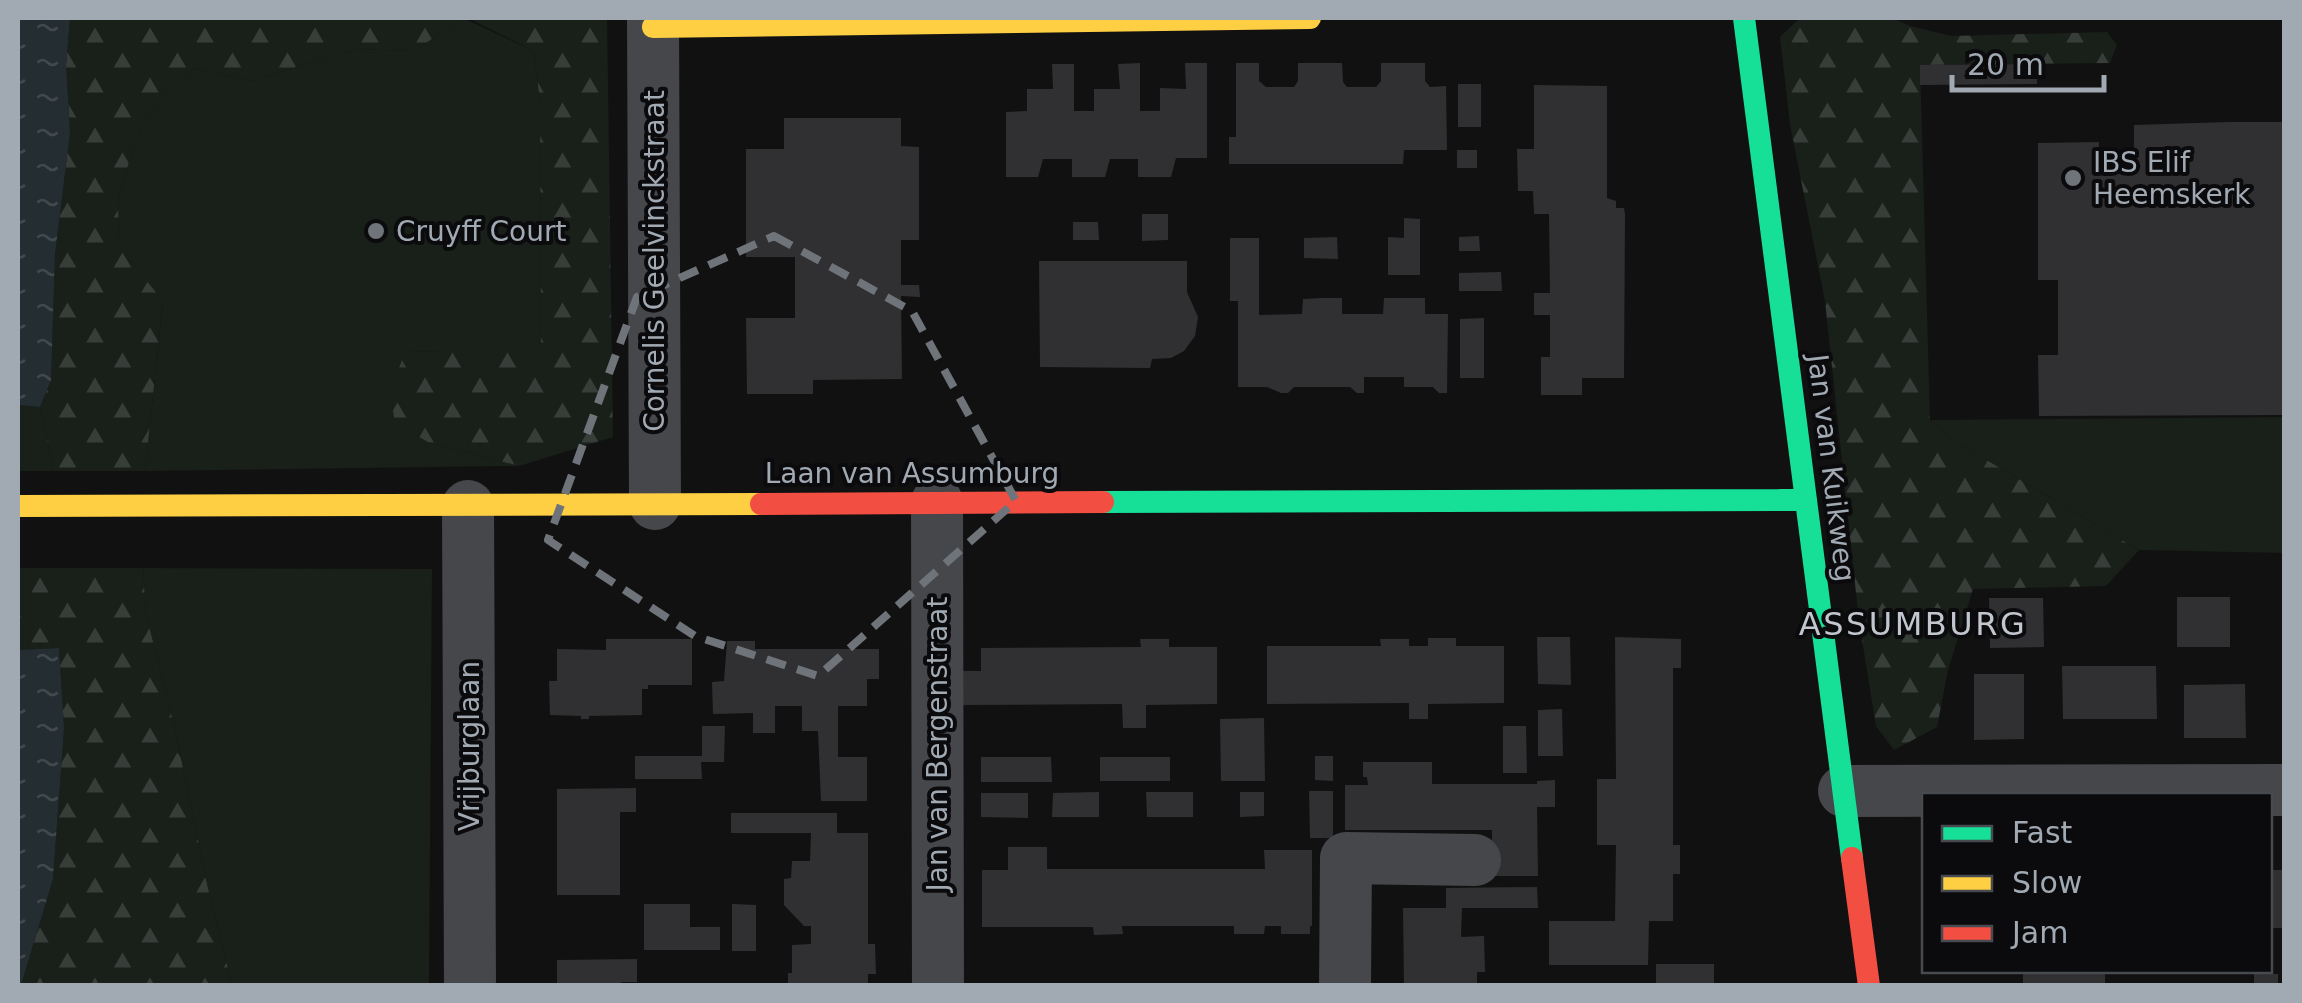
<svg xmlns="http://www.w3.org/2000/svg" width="2302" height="1003" viewBox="0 0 2302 1003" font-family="'DejaVu Sans',sans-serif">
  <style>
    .green { fill: #191f19 }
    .forest { fill: url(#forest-firs) }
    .water { fill: url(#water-ripples) }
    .building { fill: #303032 }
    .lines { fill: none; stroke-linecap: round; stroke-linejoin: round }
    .street { stroke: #45474a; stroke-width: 52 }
    .fast { stroke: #16e098; stroke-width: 22 }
    .slow { stroke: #ffcf43; stroke-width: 22 }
    .jam { stroke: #f24e42; stroke-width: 22 }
    .marked { fill: none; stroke: #6f747a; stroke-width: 8; stroke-dasharray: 20 12; stroke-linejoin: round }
    .poi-dot { fill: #6f747a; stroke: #0b0b0d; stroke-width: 4 }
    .labels { text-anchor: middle; stroke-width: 8; stroke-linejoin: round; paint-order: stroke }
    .poi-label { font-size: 28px; fill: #a1a9b3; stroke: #0b0b0d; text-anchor: start }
    .street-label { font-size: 28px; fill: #a1a9b3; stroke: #0b0b0d }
    .quarter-label { font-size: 32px; letter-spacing: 2.5px; fill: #c2c7cf; stroke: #0b0b0d }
  </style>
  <defs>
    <pattern id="forest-firs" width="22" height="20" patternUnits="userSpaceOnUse" patternTransform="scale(2.5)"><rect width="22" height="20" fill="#191f19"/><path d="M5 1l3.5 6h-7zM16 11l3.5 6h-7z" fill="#373d38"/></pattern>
    <pattern id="water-ripples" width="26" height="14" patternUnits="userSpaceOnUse" patternTransform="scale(2.5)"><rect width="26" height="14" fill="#242e32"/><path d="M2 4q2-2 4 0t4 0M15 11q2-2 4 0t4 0" fill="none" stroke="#41494d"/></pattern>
  </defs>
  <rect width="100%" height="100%" fill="#111"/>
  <path class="green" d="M463,18L534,51L540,104L541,350L405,352L428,442L519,466L145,471L163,302L119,247L118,199L136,139L163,95L194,68L251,81L355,49L414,51Z
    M18,405L40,407L54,471H18Z
    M2284,417V553L2139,550L1956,442L1930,420Z
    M143,568L432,569L429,985H232L207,884L175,729L146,614Z"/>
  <path class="forest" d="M70,18H463L414,51L355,49L251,81L194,68L163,95L136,139L118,199L119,247L163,301L145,471H54L40,407L51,380L55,254L70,132L66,65Z
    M468,18H607L613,437L519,466L428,442L395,423L390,392L405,352L541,349L540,104L534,51Z
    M1800,18H1892L1910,26L1951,36L2107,32L2117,45L2110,63L1920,65L1930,420L1956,442L2139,550L2106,586L1973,589L1948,670L1937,727L1894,750L1876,726L1859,621L1825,301L1790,124L1780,37Z
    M18,568H143L146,614L175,729L207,884L232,985H21L53,879L64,728L59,648L18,650Z"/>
  <path class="water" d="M18,18H70L66,65L70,132L55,254L51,380L40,407L18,405Z
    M59,648L64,728L53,879L21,985H18V650Z"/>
  <path class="building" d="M1140,63V111H1160V88L1186,89L1185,63H1207V158H1176L1171,177H1138V159H1110L1105,177H1072V159H1043L1038,177H1006V112L1027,111V89H1053L1052,64H1074V111H1094V89H1120L1118,64Z
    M1236,63H1259V81L1266,87H1294L1298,81V63H1342L1343,82L1347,87H1376L1381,81V63H1425V81L1430,87L1446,86L1447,150H1404L1403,164H1229V137H1236Z
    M2037,64V84L1920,85V65Z
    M1458,84H1481V127H1458Z
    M1534,85L1607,86V198L1616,201V208H1624L1625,214L1624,378H1582V395H1541V357H1550V315H1534V293H1550L1549,214H1534L1533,191H1518L1517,149H1534Z
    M784,118H901V146L919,147V240H901V285H919L920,297L901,296L902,379L813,380V394H747L746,318H795V257H746V149H784Z
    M2229,122H2284V415L2039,416L2038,355H2058V280H2038V143L2099,142L2098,169H2134V125Z
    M1457,150H1477V168H1457Z
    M1142,214H1168V240L1142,241Z
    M1404,218L1420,219V275H1388V237L1404,238Z
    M1073,222H1098L1099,240H1073Z
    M1479,236L1480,251H1459V237Z
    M1337,237L1338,259L1304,258V238Z
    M1230,238H1259V315L1302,314L1303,299L1322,298H1342V314H1383L1384,298H1425V314H1448L1447,393H1439L1433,387H1404V377H1364V393H1357L1350,387H1294L1288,393H1281L1267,387H1238V301H1230Z
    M1039,261H1187V292L1198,317L1195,336L1184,351L1171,358L1152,359L1150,368L1040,367Z
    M1501,272L1502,291H1459V273Z
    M1484,318V378H1460V319Z
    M2177,597H2230V647H2177Z
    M1989,598H2043L2044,647L1990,648Z
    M1537,637H1570L1571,685L1538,684Z
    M1615,637L1681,639V668H1673V845H1680V874H1673V921H1649L1648,965H1549V921H1615L1616,845H1597V779H1616Z
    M1428,638H1456V646H1504V703L1428,704V719H1409V703L1267,704V646H1381L1380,639H1409V646H1428Z
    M606,639H692V685H648V689H642V715L589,716V719H581V716L550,715L549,681H557V649L606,650Z
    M1140,639H1169V647H1217V704L1146,705V728H1123L1122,704L958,705L957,671H981V648L1141,647Z
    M727,641H755V649H879V679H867V706H838V757H867V801H821L818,731H802V706H775V733H753V713L713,714L712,682L724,681Z
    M2062,666H2156L2157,719H2063Z
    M1974,674H2024V739L1974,740Z
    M2245,684L2246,738H2184V685Z
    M1562,709L1563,756H1538V710Z
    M1264,718L1265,781H1221L1220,719Z
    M702,726H725L724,762H701L702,779H635V756H702Z
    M1503,726H1526L1527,773H1503Z
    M1315,756H1333V781L1315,780Z
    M981,757H1051L1052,782H981Z
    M1100,757H1170V781H1100Z
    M1363,762H1432V784H1537V781L1555,780V807H1537L1538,876H1492V830H1345V785H1368L1367,777H1363Z
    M636,788V812H620V895H557V789Z
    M1309,791H1333V838H1310Z
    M1099,792V817H1052L1053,793Z
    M1146,792H1193V817H1147Z
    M1240,792H1264V816L1240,817Z
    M981,793H1028V818L981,817Z
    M731,813H837V833H868V944H875L876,974H868V986H788V973H792V945L811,944V926H804L784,905V879L791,878L792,861H810L811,833H731Z
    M1008,847H1047V869H1265L1264,850H1312V926H1310V934H1281V926H1265L1264,934H1234V926H1122L1123,934L1094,935L1093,927H982V870H1008Z
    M2270,870H2284V928H2270Z
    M1537,887L1538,908H1462L1461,937L1484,936L1485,972H1477V986H1404L1403,908H1446V888Z
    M644,904H690V927H720V950H644Z
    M732,904L756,905V951H732Z
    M637,959V982H621V986H557V960Z
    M1656,964H1714V986H1656Z
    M2023,970H2105V986H2023Z
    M2254,974H2278V986H2254Z"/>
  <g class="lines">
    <path class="street" d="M653,18L655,504
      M937,502L938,986
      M468,506L470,986
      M1844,791L2284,790
      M1345,986L1346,858L1475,860"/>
    <path class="fast" d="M1744,18L1852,858
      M1103,502L1806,500"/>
    <path class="slow" d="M653,27L1310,18
      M18,506L761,504"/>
    <path class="jam" d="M761,504L1103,502
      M1852,858L1869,986"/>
  </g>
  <path class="marked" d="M774,236L912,311L1016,501L818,676L695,636L548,540L637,297Z"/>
  <g class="poi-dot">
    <circle cx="2073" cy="178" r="10"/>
    <circle cx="376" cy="231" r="10"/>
  </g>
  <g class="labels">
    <g class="poi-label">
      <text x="2093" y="172">IBS Elif<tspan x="2093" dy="32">Heemskerk</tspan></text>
      <text x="396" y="241">Cruyff Court</text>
    </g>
    <g class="street-label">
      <text transform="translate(654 261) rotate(-90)" y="10">Cornelis Geelvinckstraat</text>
      <text transform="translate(1832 468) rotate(83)" y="10">Jan van Kuikweg</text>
      <text x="912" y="483">Laan van Assumburg</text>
      <text transform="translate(937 744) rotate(-90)" y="10">Jan van Bergenstraat</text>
      <text transform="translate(469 746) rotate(-90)" y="10">Vrijburglaan</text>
    </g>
    <g class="quarter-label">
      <text x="1913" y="635">ASSUMBURG</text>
    </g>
  </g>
  <rect width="2302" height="1003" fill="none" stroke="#a1a9b3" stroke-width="40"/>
  <rect x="1922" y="793" width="350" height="180" fill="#0b0b0d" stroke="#474a4f" stroke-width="2.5"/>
  <rect x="1942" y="826" width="50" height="15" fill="#16e098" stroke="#474a4f" stroke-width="2.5"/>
  <text x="2012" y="843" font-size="30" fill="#a1a9b3">Fast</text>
  <rect x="1942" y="876" width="50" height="15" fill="#ffcf43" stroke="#474a4f" stroke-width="2.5"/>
  <text x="2012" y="893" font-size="30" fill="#a1a9b3">Slow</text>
  <rect x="1942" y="926" width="50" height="15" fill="#f24e42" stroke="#474a4f" stroke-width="2.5"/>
  <text x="2012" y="943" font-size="30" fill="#a1a9b3">Jam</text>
  <path d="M1952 75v15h152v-15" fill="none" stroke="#a1a9b3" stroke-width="5"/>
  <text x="1967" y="75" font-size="30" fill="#a1a9b3" stroke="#0b0b0d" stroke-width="8" paint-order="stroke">20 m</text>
</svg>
